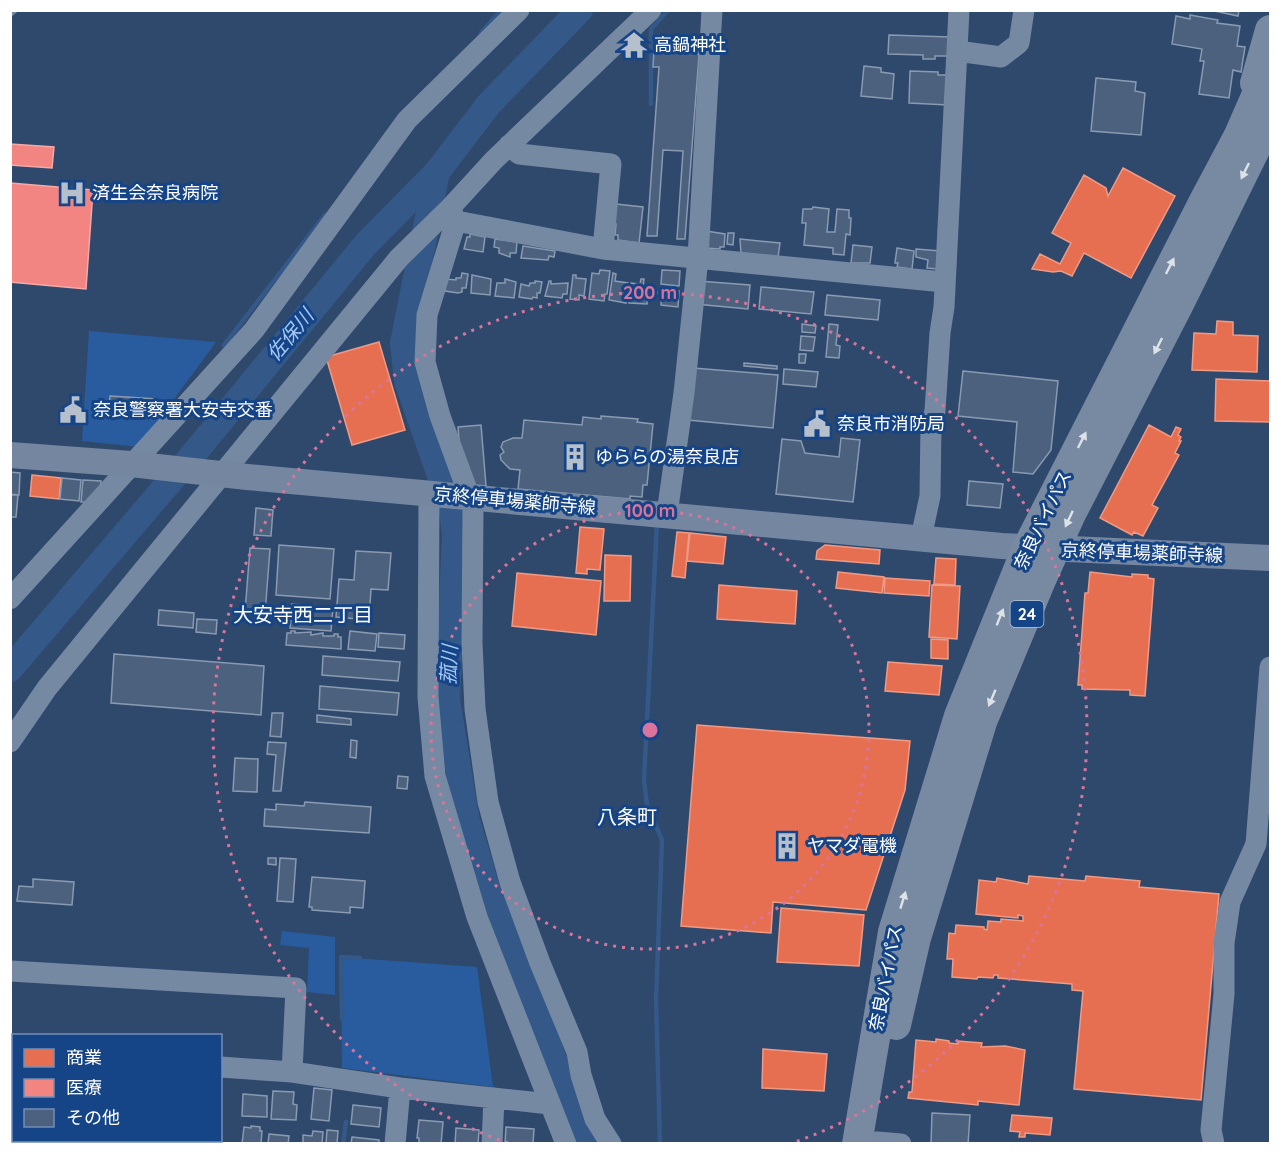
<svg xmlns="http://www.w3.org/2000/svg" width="1281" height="1154" viewBox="0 0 1281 1154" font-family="Quicksand,'Noto Sans JP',sans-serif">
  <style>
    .green { fill: #285c9e }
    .shops { fill: #e76f51; stroke: #ee9a85; stroke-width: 1.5 }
    .health { fill: #f28482; stroke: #f6a9a8; stroke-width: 1.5 }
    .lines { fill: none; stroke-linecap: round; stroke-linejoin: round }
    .stream { stroke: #345887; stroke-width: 4.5 }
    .river { stroke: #345887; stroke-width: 26 }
    .building { fill: #4c617e; stroke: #899ab1; stroke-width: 1.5 }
    .minor { stroke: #7689a3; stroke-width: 21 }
    .major { stroke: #7586a0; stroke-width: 26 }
    .highway { stroke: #778aa2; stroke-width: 30 }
    .rail { stroke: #778aa2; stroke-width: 4.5; stroke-dasharray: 10 4.5; stroke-linecap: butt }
    .oneway { fill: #dde2e8 }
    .ring { fill: none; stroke: #da749d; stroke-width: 3; stroke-dasharray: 3 6 }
    .labels { text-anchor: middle; stroke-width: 6; stroke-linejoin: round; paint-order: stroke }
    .shield { fill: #154587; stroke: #b9c7db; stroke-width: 1.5 }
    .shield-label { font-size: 16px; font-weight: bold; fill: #fff }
    .poi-label { font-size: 18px; fill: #fff; stroke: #154587; text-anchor: start }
    .street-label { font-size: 18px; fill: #fff; stroke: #154587 }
    .water-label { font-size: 20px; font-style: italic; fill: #a6c9f6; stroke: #154587 }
    .neighbourhood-label { font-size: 20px; fill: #fff; stroke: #154587 }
    .centre { fill: #da749d; stroke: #154587; stroke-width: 3 }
    .ring-label { font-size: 18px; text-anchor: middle; font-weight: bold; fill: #da749d; stroke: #154587; stroke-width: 6; stroke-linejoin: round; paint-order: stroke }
  </style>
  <rect width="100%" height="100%" fill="#2f496d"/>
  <path class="green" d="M89,331L216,342L139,447L82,441Z
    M282,931L335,937V995L307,992L309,948L280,945Z
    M341,957L477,967L493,1087L342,1068Z"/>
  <path class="shops" d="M1123,168L1175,196L1131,278L1084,253L1072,276L1061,271L1053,272L1032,269L1040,254L1060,264L1071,243L1052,233L1084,175L1106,188L1108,196Z
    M1217,321L1233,322V335L1258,336L1257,372L1192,370L1194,333L1216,334Z
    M379,342L405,430L352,445L326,357Z
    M1216,379L1270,381V422L1215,421Z
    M1149,425L1171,437L1176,427L1181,429L1178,435L1181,437L1179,441H1181L1175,453L1179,455L1152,505L1158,508L1143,536L1134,532L1132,535L1100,518Z
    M32,475L61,478L59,499L30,496Z
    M580,527L604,529L600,570L587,569V574L576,573Z
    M677,532L689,533L685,578L672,576Z
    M690,533L726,537L723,564L687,561Z
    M825,545L880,550L879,564L816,559L817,551Z
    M605,555L631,556L630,601H604Z
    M936,558L956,559L955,585L934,584Z
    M838,572L884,577L882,593L836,588Z
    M1090,572L1132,577V574L1148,575V578L1154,579L1145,696L1130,695V690L1082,689V685H1078L1085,593H1088Z
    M517,573L601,581L596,635L512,626Z
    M885,578L930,581L929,596L884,593Z
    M719,585L797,591L795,624L717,619Z
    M932,585L960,586L957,639L929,637Z
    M931,639L948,640V659L931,658Z
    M888,662L942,666L939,695L885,691Z
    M697,725L910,741L905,790L866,910L773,902L771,933L681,926Z
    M1029,876L1085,881L1086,876L1140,881L1139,887L1219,894L1201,1100L1074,1089L1083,991L1072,990V984L998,978V975H994L993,978L978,977L977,979L952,977L953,959H947L949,933L955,934L956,925L984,927V929L987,930L988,921L1001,922V919L1023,921V916L1018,915V918L976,914L979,880L996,882L997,878L1028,884Z
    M781,908L864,915L859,966L777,962Z
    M936,1039L949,1041V1043L958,1044V1041L982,1043L981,1047L1005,1046L1025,1050L1019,1105L978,1101V1105L908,1098L909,1092H912L916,1040L936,1042Z
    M763,1049L827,1054L824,1091L762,1088Z
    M1012,1115L1052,1118L1050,1135L1025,1133V1137H1019L1020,1132L1010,1131Z"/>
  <path class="health" d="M10,144L54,147L52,168L10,165Z
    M10,183L93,190L86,289L10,282Z"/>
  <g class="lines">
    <path class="stream" d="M481,33L501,10
      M651,104V29L668,10
      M224,345L325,215
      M657,523L644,780L647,805L662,840L656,999L660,1144
      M342,1018L341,957L360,958
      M343,1144L346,1122"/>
    <path class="river" d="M437,172L403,343L407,381L452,510L455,536L447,699L466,817L486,885L542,1025L563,1086L591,1144
      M10,669L196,451L366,244L437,172L489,104L580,10"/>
  </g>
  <path class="building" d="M1210,10H1239L1238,16Z
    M1190,15L1218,20L1217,23L1240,26L1237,46L1245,47L1241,72L1233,70L1229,98L1199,94L1204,61H1200L1202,49L1172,44L1176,16L1190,19Z
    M889,35L950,37V56H935V59H923V55L888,54Z
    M685,47L698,48V54L699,55L685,239H677L683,151L663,150L657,236H647L659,67H653L654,50L685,52Z
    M864,66L881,68V72L894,74L892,99L861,96Z
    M910,71L938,72V75H950L948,105L909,103Z
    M1096,78L1136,82L1135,91L1145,93L1141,135L1091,131Z
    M616,204L643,207L639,243L618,240V235H615L616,224L614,223Z
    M813,207L829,209L827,232H835L837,209L849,210V218H851L850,235L846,234L844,255L833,254V248L804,245L806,223H802L803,209H812Z
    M706,231L725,234L724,247H720V249L705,248Z
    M728,233H734L733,245L727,244Z
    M470,234L485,237L483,252L464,249L467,237H470Z
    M495,239L517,242L516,253H510V257L499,253V248L494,247Z
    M740,239L780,243L778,257L741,253Z
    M853,245L872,247L870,263H851Z
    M523,246L555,251L554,257L549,256L548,260L521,258Z
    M897,248L914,251L912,269L897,267L898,263H895Z
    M916,249L940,251L938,269L927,268L928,260L916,257Z
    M600,270L610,271L607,294H605L604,301L589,299L592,273L599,274Z
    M662,270L680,271L679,286L661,284Z
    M462,273L468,274L466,288H462V292L458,293L445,291L446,279L456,280V278H461Z
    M613,273L616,274L615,281L628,283L626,303L609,300Z
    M472,275L491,279L490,295L471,293Z
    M573,275H576V278L586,279L584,296L579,295V300L570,299Z
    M505,279L516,282L514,298L495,296L497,283H505Z
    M641,279H644L643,287L649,288L647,304L629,303L631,283L640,284Z
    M535,281L542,282L540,293H537V298L533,297L532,299L519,297L521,284L529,286L530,283H535Z
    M549,281H551V284L568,283L567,294H563L562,298L545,296Z
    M698,281L750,285L748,309L695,304Z
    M761,287L814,292L811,314L759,309Z
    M666,290L679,291L678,307L661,305L662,291H666Z
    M827,295L880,300L878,320L825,315Z
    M802,324L816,326L815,333L802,332Z
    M829,324L838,325L836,345L840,346L839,358L826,357Z
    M801,336L815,337L813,351L800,350Z
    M799,354H806L805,363H799Z
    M744,363L777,366V369L744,366Z
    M693,368L778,375L773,428L688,420Z
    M784,369L818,372L816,387L783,384Z
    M963,371L1058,381L1051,450L1033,474L1013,472L1017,422L958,416Z
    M110,396L157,399L156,419L108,415Z
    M601,416L638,419L637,422L653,424L647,485H643L642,497L630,496V499L518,489L520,470L510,469L501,460L500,455L504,452L501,447L503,442L513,438H522L524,420L582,425L583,417L601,419Z
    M481,425L486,486L474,485L460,453L458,427Z
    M841,438L860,440L853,502L776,494L782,439L801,441L805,453L839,457Z
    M10,472L20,473L19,495L10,494Z
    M62,478L81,480L79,501L60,499Z
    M83,480L101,481L100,490L89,502H81Z
    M969,481L1003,484L1000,508L967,505Z
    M10,495H18L16,517H10Z
    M256,508L273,510L271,536L254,535Z
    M279,545L334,549L330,599L276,595Z
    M250,548L270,549L265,614L245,612Z
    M356,551L391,553L388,590L371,589L369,620L336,617L339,579L354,580Z
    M292,604L333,607L331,631L290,628Z
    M159,610L194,613L193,628L158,625Z
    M197,619L217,620L216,634L196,632Z
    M291,631H295V633L311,632V635L323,633V636H334V634H338V637H341V649L286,645L287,633H291Z
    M350,631L377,634L375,651L348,649Z
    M379,633L405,635L404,649L378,647Z
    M114,654L264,666L261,715L111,703Z
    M323,656L400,662L398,681L322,675Z
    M320,686L399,693L397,715L319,709Z
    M272,713H283L281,737L270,736Z
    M317,715L351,719V725L317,722Z
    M351,740L357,741L356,758L350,757Z
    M268,742L286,743L281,791H273L276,755L267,754Z
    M235,758L258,759L257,792L233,791Z
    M398,776L408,777L407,789L397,788Z
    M305,802L371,807L369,833L264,826L265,809L276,810V804L304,806Z
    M268,858H276V865L268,864Z
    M280,858L296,859L293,902L277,901Z
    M312,877L365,881L363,908L350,907V913L312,910V907H309Z
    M33,879L74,882L72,905L17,901L19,886L33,887Z
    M10,1068L14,1069V1091H10Z
    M314,1088L332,1090L329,1121L311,1119Z
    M273,1091L294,1092L293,1104L297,1105L296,1120L271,1119Z
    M243,1094L267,1096V1117L242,1116Z
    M353,1105L381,1108L379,1127L351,1124Z
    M12,1108H14V1128L10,1127Z
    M932,1113L970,1115L968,1144H931Z
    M419,1120L443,1122L441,1144L419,1143V1138H417Z
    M251,1126L260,1127V1131H262L261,1144H242L244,1127L251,1128Z
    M506,1127L534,1129L533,1144H505Z
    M456,1128L479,1130L478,1144H455Z
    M327,1130L338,1131L337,1144H326Z
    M313,1131L323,1132L322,1144H303V1135L312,1136Z
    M269,1134L289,1136L288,1144H268Z
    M10,1135L14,1136V1140L26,1141V1144H10Z
    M352,1137L379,1140V1142L382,1144H351Z
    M160,1140H207V1144H160Z"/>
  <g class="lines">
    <path class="minor" d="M957,51L1001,57L1019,43L1024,10
      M509,145L519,154L611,164L603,249
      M450,208L456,221L427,315L425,362L440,416L473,506L472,643L475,709L488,802L510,882L540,963L577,1052L581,1075L595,1119L611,1144
      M456,221L603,249L944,282
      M429,494L428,697L435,776L477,917L566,1144
      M667,514L684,393L698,258L712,10
      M921,538L930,496L931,425L935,411L940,333L944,307L959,10
      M10,599L254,330L407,120L519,10
      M10,742L47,688L399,258L450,208L494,160L651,10
      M10,971L296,988L292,1072
      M10,1050H14
      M220,1067L292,1072L400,1088L550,1104
      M877,1142L901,1144
      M395,1144L400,1088
      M492,1144L494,1098
      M1214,1144L1211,1130L1224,994V943L1230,902L1256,844L1270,667"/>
    <path class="major" d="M10,455L131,464L247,477L1002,546L1270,558"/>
    <path class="highway" d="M1255,83L1270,30
      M896,1025L916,938L982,722L1041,580L1070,516L1179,304L1270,119
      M857,1144L893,932L959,716L1027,548L1205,199L1239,135L1270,64"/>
    <path class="rail" d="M10,15L16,10"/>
  </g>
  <defs><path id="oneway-solid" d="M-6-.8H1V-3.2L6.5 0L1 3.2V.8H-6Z" transform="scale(1.5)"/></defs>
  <g class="oneway">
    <use href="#oneway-solid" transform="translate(1245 171) rotate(116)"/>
    <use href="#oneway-solid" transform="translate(1170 266) rotate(-63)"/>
    <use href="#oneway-solid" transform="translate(1158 346) rotate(117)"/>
    <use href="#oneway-solid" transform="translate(1082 440) rotate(-63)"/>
    <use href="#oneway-solid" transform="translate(1069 519) rotate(115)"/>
    <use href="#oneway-solid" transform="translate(1000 617) rotate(-68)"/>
    <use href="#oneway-solid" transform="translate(992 698) rotate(113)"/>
    <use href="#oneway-solid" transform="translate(903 900) rotate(-73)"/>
  </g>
  <g class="ring">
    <circle cx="650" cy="730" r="219"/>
    <path d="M508 1143A437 437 0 1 1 792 1143"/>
  </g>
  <defs>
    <symbol id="temple-bare" viewBox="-9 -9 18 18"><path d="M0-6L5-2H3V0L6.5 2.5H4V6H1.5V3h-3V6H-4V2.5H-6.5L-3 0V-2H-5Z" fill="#b6bfcc" stroke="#154587" stroke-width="2.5" paint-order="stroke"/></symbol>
    <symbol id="hospital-bare" viewBox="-9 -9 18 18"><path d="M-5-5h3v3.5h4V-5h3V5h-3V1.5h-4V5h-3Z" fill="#b6bfcc" stroke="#154587" stroke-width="2.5" paint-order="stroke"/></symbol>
    <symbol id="civic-bare" viewBox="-9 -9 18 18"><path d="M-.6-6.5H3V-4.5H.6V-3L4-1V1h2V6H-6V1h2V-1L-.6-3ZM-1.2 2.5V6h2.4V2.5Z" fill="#b6bfcc" stroke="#154587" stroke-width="2.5" paint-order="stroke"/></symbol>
    <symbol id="building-bare" viewBox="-9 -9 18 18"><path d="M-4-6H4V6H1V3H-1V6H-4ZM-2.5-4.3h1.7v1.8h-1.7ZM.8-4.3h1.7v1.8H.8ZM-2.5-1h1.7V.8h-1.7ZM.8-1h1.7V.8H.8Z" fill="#b6bfcc" stroke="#154587" stroke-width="2.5" paint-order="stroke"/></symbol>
  </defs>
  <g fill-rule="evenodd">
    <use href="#temple-bare" x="615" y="26" width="38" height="38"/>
    <use href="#hospital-bare" x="53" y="174" width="38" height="38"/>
    <use href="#civic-bare" x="54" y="391" width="38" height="38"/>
    <use href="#civic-bare" x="798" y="405" width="38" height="38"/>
    <use href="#building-bare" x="556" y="438" width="38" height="38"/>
    <use href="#building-bare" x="768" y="827" width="38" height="38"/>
  </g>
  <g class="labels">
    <rect class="shield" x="1010.5" y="601" width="33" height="26" rx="4.5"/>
    <g class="shield-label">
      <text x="1027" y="620">24</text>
    </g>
    <g class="poi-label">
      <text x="654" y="51">高鍋神社</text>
      <text x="92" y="199">済生会奈良病院</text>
      <text x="93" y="416">奈良警察署大安寺交番</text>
      <text x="837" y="430">奈良市消防局</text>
      <text x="595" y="463">ゆららの湯奈良店</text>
      <text x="807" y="852">ヤマダ電機</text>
    </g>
    <g class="street-label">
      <text transform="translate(515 501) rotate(5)" y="6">京終停車場薬師寺線</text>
      <text transform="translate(1043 520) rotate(-64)" y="6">奈良バイパス</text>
      <text transform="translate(1142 553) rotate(2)" y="6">京終停車場薬師寺線</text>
      <text transform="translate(886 978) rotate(-79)" y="6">奈良バイパス</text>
    </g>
    <g class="water-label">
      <text transform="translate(290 335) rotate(-50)" y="7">佐保川</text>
      <text transform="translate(449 665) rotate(-87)" y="7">菰川</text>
    </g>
    <g class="neighbourhood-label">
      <text x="303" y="622">大安寺西二丁目</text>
      <text x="627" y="824">八条町</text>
    </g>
  </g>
  <circle cx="650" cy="730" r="9" class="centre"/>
  <g class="ring-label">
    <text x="650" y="299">200 m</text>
    <text x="650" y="517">100 m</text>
  </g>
  <rect width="1281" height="1154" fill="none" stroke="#ffffff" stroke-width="24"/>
  <rect x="12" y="1034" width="210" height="108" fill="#154587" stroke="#738fb7" stroke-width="1.5"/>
  <rect x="24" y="1049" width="30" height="18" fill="#e76f51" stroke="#738fb7" stroke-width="1.5"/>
  <text x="66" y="1064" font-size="18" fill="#ffffff">商業</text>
  <rect x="24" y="1079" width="30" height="18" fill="#f28482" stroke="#738fb7" stroke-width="1.5"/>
  <text x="66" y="1094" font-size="18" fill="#ffffff">医療</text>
  <rect x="24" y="1109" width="30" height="18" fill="#4c617e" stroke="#738fb7" stroke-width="1.5"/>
  <text x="66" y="1124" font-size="18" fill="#ffffff">その他</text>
</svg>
